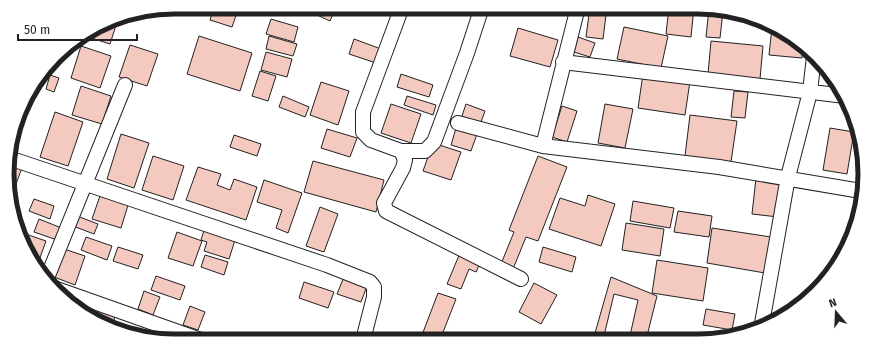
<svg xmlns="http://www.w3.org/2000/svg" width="872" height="348" viewBox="0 0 872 348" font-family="'Fira Sans',sans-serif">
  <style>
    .building { fill: #f3c9c0; stroke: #222 }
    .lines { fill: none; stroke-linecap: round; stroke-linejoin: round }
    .minor-casing { stroke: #222; stroke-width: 16 }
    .minor { stroke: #fff; stroke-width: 14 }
    .rim { fill: none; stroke: #222; stroke-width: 5 }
  </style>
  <rect width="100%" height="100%" fill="#fff"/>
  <path class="building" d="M214,7H239L232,27L210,20Z
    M308,7H336L330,21L306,10Z
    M590,7H607L603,39L586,37Z
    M669,7H694L691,37L666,34Z
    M709,9L723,11L720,38L706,37Z
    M119,16L110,44L85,36Z
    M271,19L298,27L294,42L266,34Z
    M624,27L668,36L661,68L617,59Z
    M772,27L803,46L802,58L769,55Z
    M518,28L558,40L550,67L510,56Z
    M199,36L252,53L240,91L187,74Z
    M269,36L297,44L293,56L266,49Z
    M578,37L595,43L590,57L574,52Z
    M354,39L381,49L376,63L349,54Z
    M711,41L763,46L760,79L708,74Z
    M130,45L158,54L147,86L119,77Z
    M81,46L111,56L100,88L71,78Z
    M266,52L292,59L287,77L261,70Z
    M260,71L276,76L268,101L252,96Z
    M401,74L433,85L429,97L397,87Z
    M643,74L690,81L685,115L638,108Z
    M50,75L59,78L54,92L46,89Z
    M321,82L349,91L338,125L310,115Z
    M81,86L111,96L102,124L72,115Z
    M734,91L748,92L745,118L731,117Z
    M283,96L309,107L305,117L279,107Z
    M407,96L436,105L433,115L404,105Z
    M391,104L421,114L411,143L381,133Z
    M466,104L485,111L480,125L461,119Z
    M605,104L633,109L625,148L598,143Z
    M562,106L577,111L567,142L552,137Z
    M55,112L83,122L68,166L40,157Z
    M690,115L737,121L731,162L685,156Z
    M456,128L477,134L471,151L451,145Z
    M830,128L854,132L847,174L823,170Z
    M327,129L357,138L350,157L321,148Z
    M121,134L149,143L134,188L107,179Z
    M234,135L261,144L257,156L230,147Z
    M433,143L461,152L451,180L423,171Z
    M153,156L184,166L173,200L142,190Z
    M538,156L567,167L538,241L526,237L513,269L501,264L514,232L509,230Z
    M313,161L384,180L376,212L304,192Z
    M9,163L22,168L10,200Z
    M198,167L221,174L217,185L230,190L234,179L257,187L246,220L186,200Z
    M756,178L783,181L778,217L752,214Z
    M264,180L302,193L288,233L276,228L282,210L257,202Z
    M101,193L129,202L121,228L92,219Z
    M588,195L615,204L601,246L549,229L560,198L585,206Z
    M34,199L54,206L50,219L29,211Z
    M633,201L674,208L670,228L630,221Z
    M320,207L338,214L324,252L306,246Z
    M678,211L712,216L709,237L674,232Z
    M77,216L98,224L94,234L73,226Z
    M39,219L64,229L60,241L34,232Z
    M626,223L664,229L660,256L622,250Z
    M205,227L236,237L229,259L204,251L207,242L201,240Z
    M712,228L771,237L765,273L707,263Z
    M20,232L46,241L37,266L29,258Z
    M177,232L202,241L193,266L168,258Z
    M86,237L112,246L107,260L81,250Z
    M118,247L143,255L138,269L113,261Z
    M543,247L576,257L572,272L539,262Z
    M64,249L85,256L75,285L54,277Z
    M460,253L481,261L476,272L469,269L461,289L447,284Z
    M205,255L228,262L224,275L201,267Z
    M657,260L708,268L703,301L652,293Z
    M156,276L185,286L180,300L151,290Z
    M344,277L367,286L361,302L337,294Z
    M611,277L657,296L646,340H629L638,300L614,294L603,340H593Z
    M304,282L334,292L328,308L299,298Z
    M534,283L557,295L541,324L519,312Z
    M144,291L160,297L153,315L138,309Z
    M438,293L456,299L440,340H437L422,335Z
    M84,305L115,317L111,327L82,311Z
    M190,306L205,312L198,330L183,325Z
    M706,309L735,314L732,330L703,325Z
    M535,333L544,338L543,340H530Z
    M658,335L684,340H657Z"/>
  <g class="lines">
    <defs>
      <path id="minor" d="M402,7L363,112V132L371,140L401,151L405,160L403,168L384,203L386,211L521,279
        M563,62L845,96
        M458,123L543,146L578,7
        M543,146L719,167L861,191
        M401,151H425L434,142L467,53L482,7
        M9,158L327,265L370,282L374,287V297L363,340
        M47,278L125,85
        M57,289L204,341
        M761,329L788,177L810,92L814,56"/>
    </defs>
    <use href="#minor" class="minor-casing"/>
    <use href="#minor" class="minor"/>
  </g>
  <path d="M0 0H872V348H0ZM174 14H698A160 160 0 0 1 858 174V174A160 160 0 0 1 698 334H174A160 160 0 0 1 14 174V174A160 160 0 0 1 174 14Z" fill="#fff" fill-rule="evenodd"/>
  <path class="rim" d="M174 14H698A160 160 0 0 1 858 174V174A160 160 0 0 1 698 334H174A160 160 0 0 1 14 174V174A160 160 0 0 1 174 14Z"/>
  <g transform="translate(836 312) rotate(341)" stroke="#ffffff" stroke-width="3" paint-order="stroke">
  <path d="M0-3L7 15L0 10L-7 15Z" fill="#222222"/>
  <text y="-6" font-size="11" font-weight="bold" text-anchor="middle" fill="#222222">N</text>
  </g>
  <path d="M18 34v6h119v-6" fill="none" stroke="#222222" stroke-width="2"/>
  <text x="24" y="34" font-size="12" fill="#222222" stroke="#ffffff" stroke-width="3" paint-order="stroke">50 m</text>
</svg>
